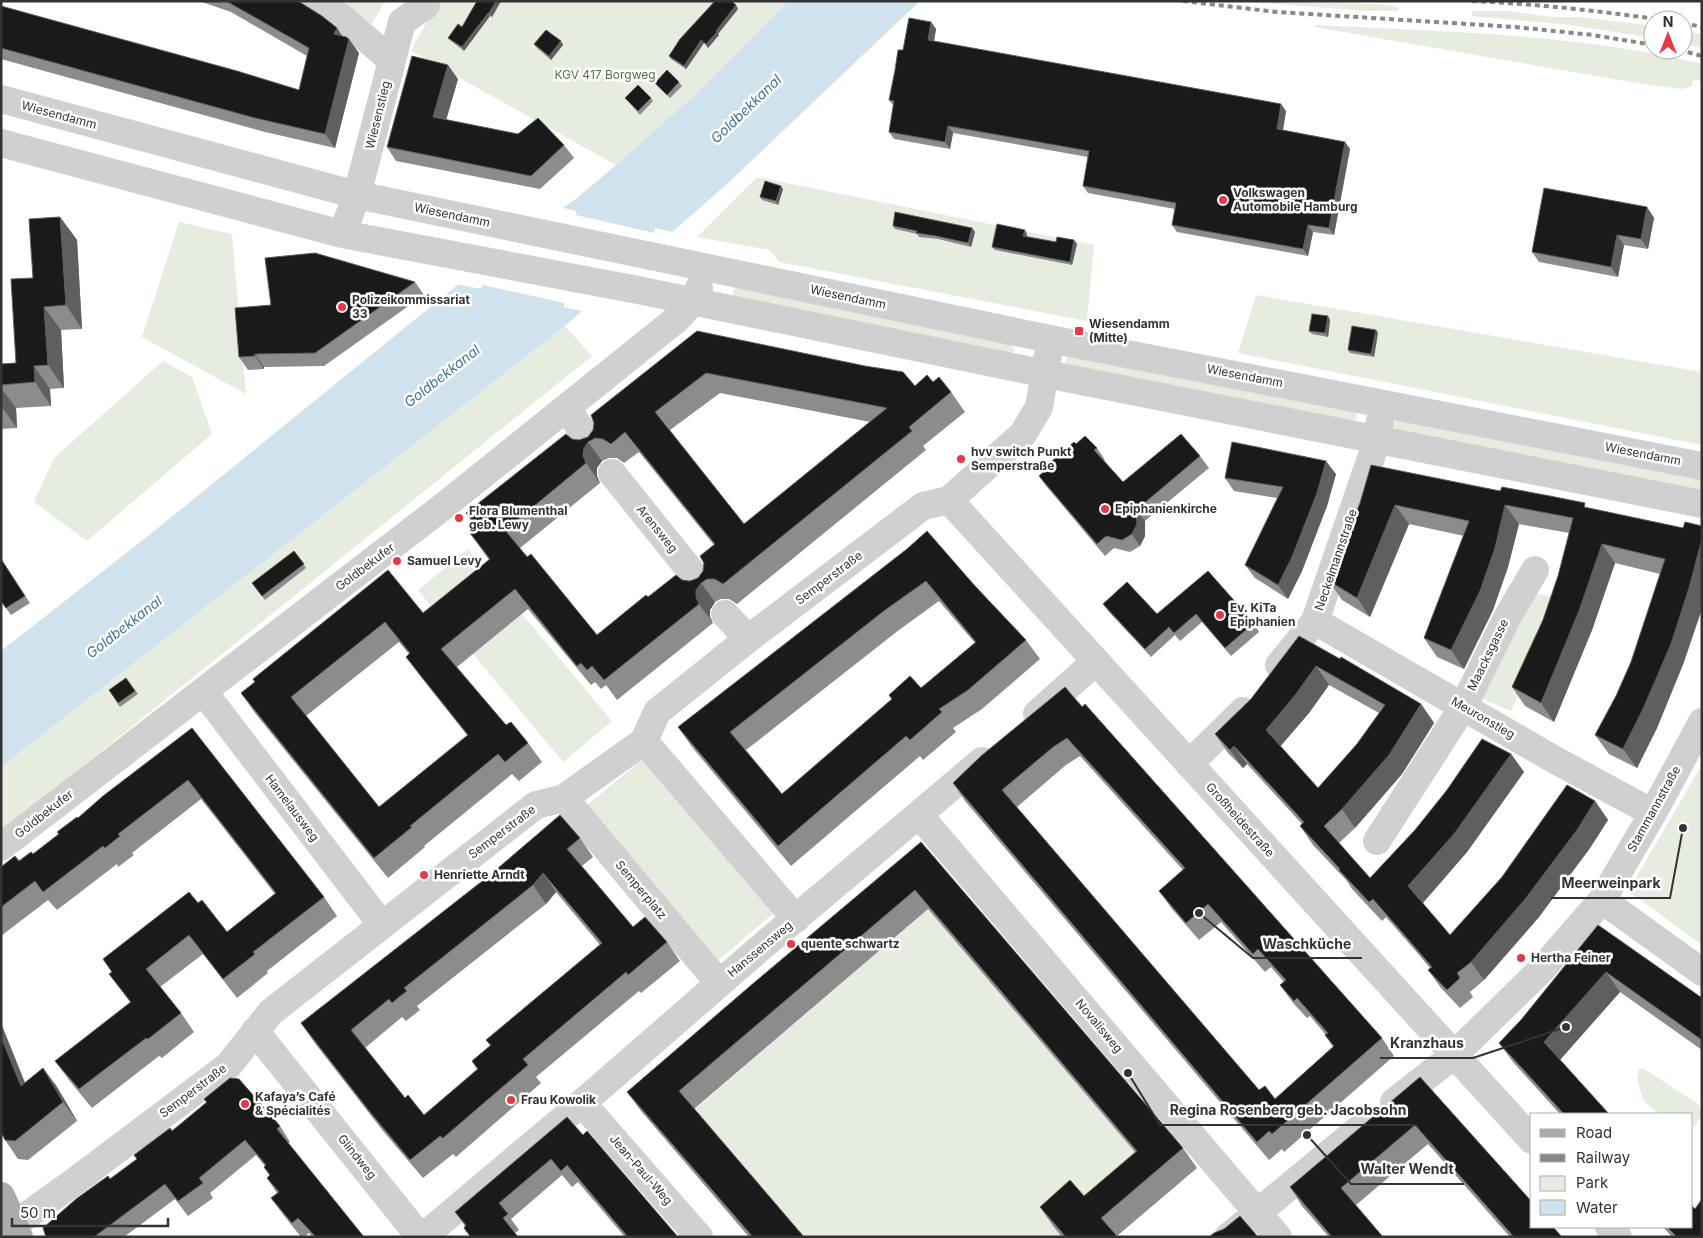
<svg xmlns="http://www.w3.org/2000/svg" width="1703" height="1238" viewBox="0 0 1703 1238" font-family="Inter,sans-serif">
  <style>
    .green { fill: #e6ecdf }
    .water { fill: #cfe2ee }
    .pier { fill: #fff }
    .lines { fill: none; stroke-linecap: round; stroke-linejoin: round }
    .minor { stroke: #d0d0d0; stroke-width: 28 }
    .major { stroke: #ababab; stroke-width: 28 }
    .rail { stroke: #888; stroke-width: 4; stroke-dasharray: 5 4; stroke-linecap: butt }
    .wall { fill: #8c8c8c; fill-rule: evenodd }
    .shaded-wall { fill: #5f5f5f }
    .building { fill: #1a1a1a; stroke: #5f5f5f; fill-rule: evenodd }
    .poi-dot { fill: #e63946; stroke: #fff; stroke-width: 2 }
    .labels { text-anchor: middle; stroke-width: 5; stroke-linejoin: round; paint-order: stroke }
    .park-label { font-size: 12px; fill: #56703f; stroke: #fff }
    .street-label { font-size: 12px; fill: #333; stroke: #fff }
    .poi-label { font-size: 12px; font-weight: bold; fill: #333; stroke: #fff; text-anchor: start }
    .water-label { font-size: 14px; font-style: italic; fill: #3f7597; stroke: #fff }
    .leader { fill: none; stroke: #333; stroke-width: 2 }
    .callout-dot { fill: #333; stroke: #fff; stroke-width: 2 }
    .callout-label { font-size: 14px; text-anchor: middle; font-weight: bold; fill: #333; stroke: #fff; stroke-width: 5; stroke-linejoin: round; paint-order: stroke }
  </style>
  <rect width="100%" height="100%" fill="#fff"/>
  <path class="green" d="M334,1H385L372,24Z
    M438,1H788L699,91L616,165L411,51Z
    M1238,1L1379,4L1398,7L1399,9L1397,11H1364Z
    M1472,11H1509L1552,17H1580L1653,26V38L1570,25L1472,16Z
    M1315,25C1445,32 1575,33 1702,64V81L1693,80L1692,86L1682,89L1648,85L1315,27Z
    M1683,31L1702,34V48L1683,44Z
    M757,177L1094,245L1087,321L779,262L770,250L697,237Z
    M179,222L232,234L246,394L142,337Z
    M740,287L1012,344L1015,351L1009,356L731,297L734,289Z
    M1256,295L1702,372V445L1238,353Z
    M565,326L592,356L1,832V767Z
    M1067,355L1350,408L1357,414L1355,421L1351,424L1065,364Z
    M163,361L192,377L212,434L87,541L34,502L54,458Z
    M1399,417L1702,477V495L1392,429L1394,422Z
    M468,549L496,585L446,625L418,590Z
    M1537,594L1557,597L1543,639L1511,711L1483,699L1482,690L1510,628Z
    M522,614L612,721L563,762L473,654Z
    M646,756L776,911L716,962L585,807Z
    M1702,765V945L1628,891Z
    M928,909L1151,1170L1063,1237H802L693,1111Z
    M1643,1068L1698,1104L1702,1115L1693,1129L1692,1114H1659L1643,1100L1637,1078L1639,1069Z"/>
  <path class="water" d="M788,1H920L728,183L565,326L1,767V651L148,536L460,283L577,198L616,165L699,91Z"/>
  <path class="pier" d="M560,207L576,211V215L654,233L655,228L676,233L585,312L564,307V303L483,285L481,289L456,284Z"/>
  <g class="lines">
    <path class="minor" d="M314,1L341,17L391,60
      M1,99L357,195L1050,339L1702,466
      M1,143L342,234L638,290L1046,374L1702,504
      M342,234L357,195L402,22L426,5
      M566,408L592,444
      M612,473L702,585
      M949,500L1532,1140
      M725,614L748,639
      M1315,621L1555,760L1653,813
      M1279,665L1315,621L1372,455L1380,421
      M203,691L382,925
      M1037,714L1096,661
      M644,741L796,919
      M1189,764L1243,711
      M564,798L719,983
      M919,815L1278,1237
      M1377,841L1463,707L1508,616L1535,570
      M1,847L440,509L678,318L694,301L699,288
      M1602,900L1702,972
      M255,1031L420,1237
      M1394,1102L1454,1055L1542,969L1602,900L1653,813L1702,722
      M582,1103L699,1237
      M1609,1227L1618,1237
      M1,1234L74,1182L228,1066L271,1012L536,805L564,798L644,741L657,712L748,639L923,506L949,500L1023,434L1039,407L1048,355
      M423,1237L582,1103L759,949L982,761
      M1228,1237L1360,1128"/>
    <path class="major" d="M1,1196L19,1237"/>
    <path class="rail" d="M1183,1L1277,12L1515,27L1593,35L1653,45
      M1472,1C1537,4 1600,11 1663,20
      M1683,23L1702,27
      M1679,50L1702,56"/>
  </g>
  <path class="wall" d="M199,1H298L337,28L342,36L359,53L335,148L265,132L1,59V6L299,90L307,56L231,12Z
    M477,1H501L492,17L490,16L464,51L451,41L448,38L462,27Z
    M738,9L718,34L719,35L708,48L704,43L686,69L671,59L669,56Z
    M931,22L936,29L934,41L1286,111L1283,130L1345,142L1350,149L1334,235L1313,232L1308,256L1177,232L1172,225L1175,209L1088,193L1083,186L1088,157L953,133L950,149L894,139L889,132L893,105L889,100L903,50Z
    M534,44L563,45L551,60L537,48Z
    M458,79L446,120L564,145L574,158L540,189L396,161L387,147Z
    M679,82L682,86L670,98L657,86L655,83Z
    M625,98H651L653,101L640,115Z
    M783,189L778,205L762,200L760,197Z
    M1647,207L1654,218L1648,249L1624,245L1618,277L1539,262L1532,252Z
    M60,217L77,240L82,329L61,330L64,388L50,389L51,406L16,408L17,428L1,429V364L16,363L33,278Z
    M893,226L972,228L975,232L971,247L938,239L919,237L917,234L895,229Z
    M1027,234L1026,237L1056,242L1074,240L1077,244L1072,265L995,250L992,247Z
    M415,282L424,295L324,366L264,367V369L248,370L239,357L271,305Z
    M1330,320L1328,337L1312,334L1309,331Z
    M1376,330L1378,333L1374,357L1350,353L1348,350Z
    M697,331L915,386L933,382L951,392L965,412L923,446L926,450L737,604L729,599H721L715,602L710,610V617L713,623L617,700L606,685L601,689L595,682L591,685L528,609L457,667L506,725L528,743L542,762L519,781L512,774L424,846L425,847L388,878L255,713L241,693L388,570L423,613L489,560L470,533L477,528L466,513L572,439L579,440L588,437ZM720,393L870,422L744,524L670,430ZM639,452L714,545L703,571L698,578L690,581L682,580L648,597L597,635L520,548L600,483L597,476V468L602,461L609,458H617L624,463ZM399,642L409,654L406,657L420,676L467,735L379,807L306,716Z
    M1076,444L1097,448L1105,460L1104,461L1123,482L1200,456L1209,468L1145,521V536L1140,546L1130,552L1114,548L1105,556L1047,487L1039,476Z
    M1336,474L1327,506L1302,571L1288,599L1255,578L1245,565L1277,498L1234,491L1225,478Z
    M1500,491L1588,508L1683,528L1684,662L1657,728L1637,768L1609,754L1595,735L1616,696L1631,662L1660,574L1615,563L1592,630L1554,722L1525,706L1512,687L1543,620L1558,576L1569,533L1519,524L1508,567L1493,610L1464,669L1437,657L1424,638L1464,536L1409,524L1370,617L1342,600L1329,581L1360,503Z
    M907,549L975,586L1026,640L1040,659L982,709L953,728L956,732L923,760L920,756L791,866L692,747L678,727ZM939,601L975,643L921,688L889,695L892,699L782,794L746,750L899,630Z
    M294,551L306,568L265,600L252,583Z
    M1,559L30,603L11,615L1,601Z
    M1208,571L1254,623L1259,632L1231,656L1202,622L1180,641L1175,635L1151,657L1109,612L1103,604L1157,614Z
    M1299,636L1421,704L1434,723L1402,774L1355,828L1339,843L1370,878L1511,754L1524,772L1467,852L1423,903L1450,935L1595,801L1608,820L1590,848L1539,917L1484,980L1470,992L1473,997L1460,1008L1441,988L1428,970L1430,968L1414,949L1386,917L1382,921L1352,889L1347,881L1313,845L1300,826L1302,824L1247,764L1243,768L1228,753L1215,734L1251,699ZM1329,685L1379,713L1357,744L1318,788L1280,746L1309,713Z
    M126,678L138,694L120,707L109,690Z
    M1065,687L1382,1038L1394,1056L1284,1152L1282,1149L1269,1160L965,801L953,783ZM1080,756L1183,870L1159,891L1172,909L1199,940L1221,922L1265,972L1271,967L1284,982L1280,985L1293,1003L1307,1018L1310,1016L1326,1035H1325L1333,1047L1275,1099L1259,1090L1017,807L1066,765Z
    M192,728L324,897L337,916L267,971L268,973L237,998L203,954L160,987L181,1013L194,1032L162,1058L159,1056L92,1108L69,1080L55,1061L130,1002L109,974L112,972L103,959L198,903L227,932L275,894L201,799L132,853L134,855L118,867L117,864L57,910L48,900L1,936V867L19,861L33,854Z
    M580,838L593,857L582,866L633,927L667,942L680,961L641,993L639,991L536,1077L541,1083L456,1157L453,1154L423,1178L383,1131L314,1042L301,1023ZM556,892L600,945L486,1040L490,1046L472,1061L477,1069L424,1115L405,1098L365,1048L402,1017L406,1021L420,1010L417,1006L546,904Z
    M921,842L1183,1148L1197,1168L1117,1236V1237H1062L1053,1226L1040,1207L1084,1196L1135,1152L928,909L694,1109L804,1237H749L641,1111L627,1092Z
    M1598,925L1702,998V1050L1620,992L1560,1060L1609,1114H1560L1513,1062L1499,1043L1521,1020Z
    M43,1068L57,1087L77,1121L28,1160L18,1159L5,1140L25,1083Z
    M1420,1077L1562,1237H1510L1428,1144L1356,1205L1383,1237H1329L1302,1206L1290,1187Z
    M204,1099L280,1126L290,1142L288,1143L364,1237H312L309,1233L304,1237H301L282,1213L271,1198L277,1193L267,1178L270,1176L264,1167L265,1166L256,1155L210,1193L213,1198L188,1216L175,1199L124,1237H46L110,1179L137,1159L134,1155L172,1131L206,1103Z
    M583,1135L678,1237H625L578,1182L572,1187L562,1175L511,1219L519,1230L515,1233L518,1237H470L464,1228L465,1226L455,1212Z
    M1663,1227H1692L1702,1237H1672Z"/>
  <path class="shaded-wall" d="M496,1H501L492,17L489,13Z
    M736,5L738,9L718,34L719,35L708,48L706,44Z
    M488,13L490,16L464,51L462,47Z
    M931,22L936,29L933,47L928,40Z
    M337,28L346,42L334,34Z
    M349,39L359,53L335,148L325,134Z
    M701,40L704,43L686,69L684,66Z
    M561,41L563,45L551,60L549,56Z
    M448,65L458,79L443,131L433,117Z
    M1281,104L1286,111L1282,136L1277,129Z
    M948,126L953,133L950,149L945,142Z
    M1345,142L1350,149L1334,235L1329,228Z
    M781,186L783,189L778,205L776,201Z
    M1647,207L1654,218L1648,249L1641,239Z
    M60,217L77,240L82,329L66,305Z
    M1308,225L1313,232L1308,256L1303,249Z
    M972,228L975,232L971,247L968,243Z
    M1025,230L1027,234L1026,240L1023,236Z
    M1617,235L1624,245L1618,277L1611,267Z
    M1074,240L1077,244L1072,265L1070,262Z
    M44,307L61,330L64,388L48,365Z
    M1328,316L1330,320L1328,337L1325,333Z
    M1376,330L1378,333L1374,357L1371,354Z
    M255,354L264,367V369L255,356Z
    M34,366L50,389L51,406L35,382Z
    M1,388L16,408L17,428L1,406Z
    M588,442L602,461L597,468V476L600,483L586,463L583,456L584,448Z
    M1326,461L1336,474L1327,506L1302,571L1288,599L1278,585Z
    M1395,505L1409,524L1370,617L1357,598Z
    M1505,505L1519,524L1508,567L1493,610L1464,669L1451,650Z
    M1136,510L1145,521V536L1140,546L1132,534Z
    M1702,539V609L1684,662L1657,728L1637,768L1623,749Z
    M1602,544L1615,563L1592,630L1554,722L1541,703Z
    M701,583L715,602L710,610V617L713,623L699,604L696,597V590Z
    M1316,666L1329,685L1309,713L1279,748L1266,730Z
    M1421,704L1434,723L1402,774L1355,828L1342,809Z
    M1234,746L1247,764L1243,768L1230,750Z
    M1511,754L1524,772L1467,852L1421,905L1408,886Z
    M1595,801L1608,820L1590,848L1539,917L1484,980L1471,962Z
    M543,873L556,892L546,904L533,885Z
    M1606,972L1620,992L1558,1062L1544,1042Z
    M1,1023L34,1105L21,1086L1,1037Z
    M43,1068L57,1087L77,1121L63,1102Z"/>
  <path class="building" d="M226,1H298L322,16L337,28L334,34L346,37L349,39L325,134L255,118L1,48V6L237,71L299,90L309,48Z
    M477,1H496L489,13H488L462,47L448,38L458,24L462,27Z
    M715,1H731L736,5L716,31L717,32L706,44L701,40L684,66L669,56L680,39Z
    M909,18L931,22L928,40L1281,104L1277,129L1345,142L1329,228L1308,225L1303,249L1172,225L1176,203L1083,186L1089,151L948,126L945,142L889,132L894,101L889,100L895,70L898,50H903Z
    M546,30L561,41L549,56L534,44Z
    M412,56L448,65L433,117L518,134L538,118L564,145L531,176L387,147Z
    M667,70L679,82L667,95L655,83Z
    M638,85L651,98L638,111L625,98Z
    M765,181L781,186L776,201L760,197Z
    M1544,188L1647,207L1641,239L1617,235L1611,267L1532,252Z
    M895,212L972,228L968,243L936,236L916,233L917,231L893,226Z
    M60,217L66,305L44,307L48,365L34,366L35,382L1,385V364L16,363L11,279L33,278L29,219Z
    M997,224L1025,230L1023,236L1056,242L1057,237L1074,240L1070,262L992,247Z
    M315,253L415,282L315,353L255,354V356L239,357L235,308L271,305L265,258Z
    M1312,314L1328,316L1325,333L1309,331Z
    M1352,326L1376,330L1371,354L1348,350Z
    M697,331L865,366L903,372L915,386L927,375L933,382L939,377L951,392L909,427L912,431L723,584L715,579H707L701,583L696,590V597L699,604L604,680L592,666L587,670L581,663L577,666L515,589L441,649L506,725L511,722L528,743L505,762L498,754L410,826L412,827L374,858L241,693L255,682L253,679L388,570L423,613L490,559L470,533L477,527L466,513L566,434L572,439L579,440L588,437L593,430L594,423L591,415ZM706,373L887,408L744,524L655,412ZM625,432L715,544L700,556L704,563L703,571L698,578L690,581L682,580L676,575L648,597L646,595L597,635L531,554L527,557L505,530L586,463L583,456L584,448L588,442L595,438L603,439L611,444ZM385,622L410,653L406,657L468,735L379,807L291,697Z
    M1181,434L1200,456L1136,510L1137,524L1132,534L1122,540L1106,536L1097,544L1039,476L1047,469L1045,467L1074,442L1076,444L1085,436L1097,448L1094,450L1123,482Z
    M1232,442L1326,461L1317,493L1292,557L1278,585L1245,565L1283,487L1225,478Z
    M1371,465L1500,491L1502,487L1550,496L1585,503L1584,507L1683,528L1685,522L1702,526V539L1689,588L1671,644L1643,709L1623,749L1595,735L1616,696L1631,662L1665,559L1602,544L1579,611L1541,703L1512,687L1543,620L1558,576L1573,518L1505,505L1495,548L1480,591L1451,650L1424,638L1469,521L1395,505L1357,598L1329,581L1360,503Z
    M927,531L975,586L1026,640L968,690L939,709L942,712L910,740L906,736L778,846L678,727L907,549ZM926,581L976,642L921,688L910,676L889,695L892,699L782,794L730,732L885,610Z
    M294,551L304,564L262,596L252,583Z
    M1,559L25,596L6,608L1,601Z
    M1208,571L1254,623L1225,648L1196,614L1174,633L1169,627L1145,649L1103,604L1127,582L1157,614Z
    M1299,636L1340,659L1341,657L1421,704L1389,755L1342,809L1324,826L1370,878L1415,830L1447,790L1482,739L1511,754L1454,834L1408,886L1450,935L1502,877L1567,785L1595,801L1577,830L1526,898L1471,962L1457,973L1460,978L1447,990L1428,970L1432,967L1401,931L1373,899L1369,902L1339,870L1340,869L1300,826L1304,822L1234,746L1230,750L1215,734L1251,699ZM1316,666L1385,705L1357,744L1318,788L1266,730L1296,694Z
    M126,678L135,691L118,703L109,690Z
    M1065,687L1082,707L1085,704L1382,1038L1272,1134L1269,1131L1257,1142L953,783L981,756ZM1067,738L1185,868L1159,891L1186,923L1208,904L1253,954L1258,949L1286,980L1280,985L1294,1001L1297,998L1328,1033L1325,1035L1334,1046L1275,1099L1265,1086L1259,1090L1002,790L1053,747Z
    M192,728L324,897L253,952L255,954L223,979L189,935L146,969L181,1013L148,1039L146,1038L79,1089L55,1061L131,1002L109,974L112,972L103,959L189,892L198,903L202,900L227,932L276,893L188,780L118,834L120,836L105,848L103,846L43,892L35,881L1,907V867L15,856L19,861L31,852L33,854L59,834L57,832L77,817L78,818L103,796Z
    M560,815L580,838L567,849L633,927L645,917L667,942L628,975L626,972L523,1059L528,1065L443,1138L440,1136L410,1160L370,1112L301,1023L490,875ZM543,873L602,943L486,1040L491,1045L472,1061L478,1069L424,1115L408,1095L405,1098L351,1030L389,999L392,1003L399,997L407,991L404,988L533,885Z
    M921,842L1183,1148L1101,1218L1116,1235L1114,1237H1066L1040,1207L1070,1180L1084,1196L1137,1151L915,890L679,1091L804,1237H753L627,1092L749,987Z
    M1598,925L1702,998V1040L1606,972L1544,1042L1609,1114H1564L1499,1043L1521,1020Z
    M1,1037L21,1086L43,1068L63,1102L15,1141L5,1140L1,1132Z
    M1420,1077L1532,1202V1227H1553L1562,1237H1514L1415,1125L1341,1188L1383,1237H1332L1290,1187Z
    M230,1078L239,1079L280,1126L277,1129L364,1237H316L298,1218L292,1223L271,1198L279,1192L267,1178L270,1175L264,1167L266,1165L245,1140L199,1178L203,1183L178,1201L165,1184L94,1237H46L43,1228L76,1199L108,1176L110,1179L137,1159L134,1155L170,1128L172,1131L207,1102L204,1099Z
    M567,1117L583,1135L587,1131L678,1237H628L567,1165L561,1171L551,1159L499,1203L508,1214L503,1218L518,1237H471L464,1228L466,1225L455,1212Z
    M1702,1199V1237H1677L1667,1227H1692V1206L1695,1209Z
    M1240,1216L1258,1237H1209L1214,1233L1224,1229Z"/>
  <g class="poi-dot">
    <circle cx="1223" cy="200" r="5"/>
    <circle cx="342" cy="307" r="5"/>
    <rect x="1074" y="326" width="10" height="10" rx="2.5"/>
    <circle cx="961" cy="459" r="5"/>
    <circle cx="1105" cy="509" r="5"/>
    <circle cx="459" cy="518" r="5"/>
    <circle cx="397" cy="561" r="5"/>
    <circle cx="1220" cy="615" r="5"/>
    <circle cx="424" cy="875" r="5"/>
    <circle cx="791" cy="944" r="5"/>
    <circle cx="1521" cy="958" r="5"/>
    <circle cx="511" cy="1100" r="5"/>
    <circle cx="245" cy="1104" r="5"/>
  </g>
  <g class="labels">
    <g class="park-label">
      <text x="605" y="79">KGV 417 Borgweg</text>
    </g>
    <g class="street-label">
      <text transform="translate(59 115) rotate(15)" y="4">Wiesendamm</text>
      <text transform="translate(378 115) rotate(-76)" y="4">Wiesenstieg</text>
      <text transform="translate(452 215) rotate(12)" y="4">Wiesendamm</text>
      <text transform="translate(848 297) rotate(12)" y="4">Wiesendamm</text>
      <text transform="translate(1245 376) rotate(11)" y="4">Wiesendamm</text>
      <text transform="translate(1643 454) rotate(11)" y="4">Wiesendamm</text>
      <text transform="translate(657 529) rotate(51)" y="4">Arensweg</text>
      <text transform="translate(1336 560) rotate(-71)" y="4">Neckelmannstraße</text>
      <text transform="translate(365 567) rotate(-37)" y="4">Goldbekufer</text>
      <text transform="translate(829 578) rotate(-37)" y="4">Semperstraße</text>
      <text transform="translate(1488 655) rotate(-64)" y="4">Maacksgasse</text>
      <text transform="translate(1483 718) rotate(30)" y="4">Meuronstieg</text>
      <text transform="translate(292 808) rotate(53)" y="4">Hamelausweg</text>
      <text transform="translate(1654 809) rotate(-61)" y="4">Stammannstraße</text>
      <text transform="translate(44 814) rotate(-38)" y="4">Goldbekufer</text>
      <text transform="translate(1240 820) rotate(48)" y="4">Großheidestraße</text>
      <text transform="translate(502 832) rotate(-37)" y="4">Semperstraße</text>
      <text transform="translate(641 890) rotate(50)" y="4">Semperplatz</text>
      <text transform="translate(760 949) rotate(-40)" y="4">Hanssensweg</text>
      <text transform="translate(1099 1026) rotate(50)" y="4">Novalisweg</text>
      <text transform="translate(193 1091) rotate(-37)" y="4">Semperstraße</text>
      <text transform="translate(357 1157) rotate(51)" y="4">Glindweg</text>
      <text transform="translate(641 1170) rotate(49)" y="4">Jean-Paul-Weg</text>
    </g>
    <g class="poi-label">
      <text x="1233" y="197">Volkswagen<tspan x="1233" dy="14">Automobile Hamburg</tspan></text>
      <text x="352" y="304">Polizeikommissariat<tspan x="352" dy="14">33</tspan></text>
      <text x="1089" y="328">Wiesendamm<tspan x="1089" dy="14">(Mitte)</tspan></text>
      <text x="971" y="456">hvv switch Punkt<tspan x="971" dy="14">Semperstraße</tspan></text>
      <text x="1115" y="513">Epiphanienkirche</text>
      <text x="469" y="515">Flora Blumenthal<tspan x="469" dy="14">geb. Lewy</tspan></text>
      <text x="407" y="565">Samuel Levy</text>
      <text x="1230" y="612">Ev. KiTa<tspan x="1230" dy="14">Epiphanien</tspan></text>
      <text x="434" y="879">Henriette Arndt</text>
      <text x="801" y="948">quente schwartz</text>
      <text x="1531" y="962">Hertha Feiner</text>
      <text x="255" y="1101">Kafaya’s Café<tspan x="255" dy="14">&amp; Spécialités</tspan></text>
      <text x="521" y="1104">Frau Kowolik</text>
    </g>
    <g class="water-label">
      <text transform="translate(746 109) rotate(-44)" y="5">Goldbekkanal</text>
      <text transform="translate(442 376) rotate(-38)" y="5">Goldbekkanal</text>
      <text transform="translate(124 627) rotate(-38)" y="5">Goldbekkanal</text>
    </g>
  </g>
  <path class="leader" d="M1683 828L1670 898H1551M1199 913L1253 958H1362M1566 1027L1473 1058H1380M1128 1073L1160 1125H1417M1307 1135L1351 1184H1464"/>
  <g class="callout-dot">
    <circle cx="1683" cy="828" r="5"/>
    <circle cx="1199" cy="913" r="5"/>
    <circle cx="1566" cy="1027" r="5"/>
    <circle cx="1128" cy="1073" r="5"/>
    <circle cx="1307" cy="1135" r="5"/>
  </g>
  <g class="callout-label">
    <text x="1611" y="888">Meerweinpark</text>
    <text x="1307" y="949">Waschküche</text>
    <text x="1427" y="1048">Kranzhaus</text>
    <text x="1288" y="1115">Regina Rosenberg geb. Jacobsohn</text>
    <text x="1407" y="1174">Walter Wendt</text>
  </g>
  <rect width="1703" height="1238" fill="none" stroke="#333333" stroke-width="5"/>
  <rect x="1530" y="1113" width="162" height="115" fill="#ffffff" stroke="#adadad"/>
  <rect x="1540" y="1129" width="25" height="8" fill="#ababab" stroke="#adadad"/>
  <text x="1576" y="1138" font-size="15" fill="#333333">Road</text>
  <rect x="1540" y="1154" width="25" height="8" fill="#888888" stroke="#adadad"/>
  <text x="1576" y="1163" font-size="15" fill="#333333">Railway</text>
  <rect x="1540" y="1176" width="25" height="15" fill="#e6ecdf" stroke="#adadad"/>
  <text x="1576" y="1188" font-size="15" fill="#333333">Park</text>
  <rect x="1540" y="1200" width="25" height="15" fill="#cfe2ee" stroke="#adadad"/>
  <text x="1576" y="1213" font-size="15" fill="#333333">Water</text>
  <g transform="translate(1668 35)"><circle r="24" fill="#ffffff" stroke="#adadad"/>
  <path d="M0-4L9 19L0 12L-9 19Z" fill="#e63946"/>
  <text y="-8" font-size="14" font-weight="bold" text-anchor="middle" fill="#333333">N</text>
  </g>
  <path d="M12 1218v8h156v-8" fill="none" stroke="#333333" stroke-width="2.5"/>
  <text x="20" y="1218" font-size="15" fill="#333333" stroke="#ffffff" stroke-width="4" paint-order="stroke">50 m</text>
</svg>
